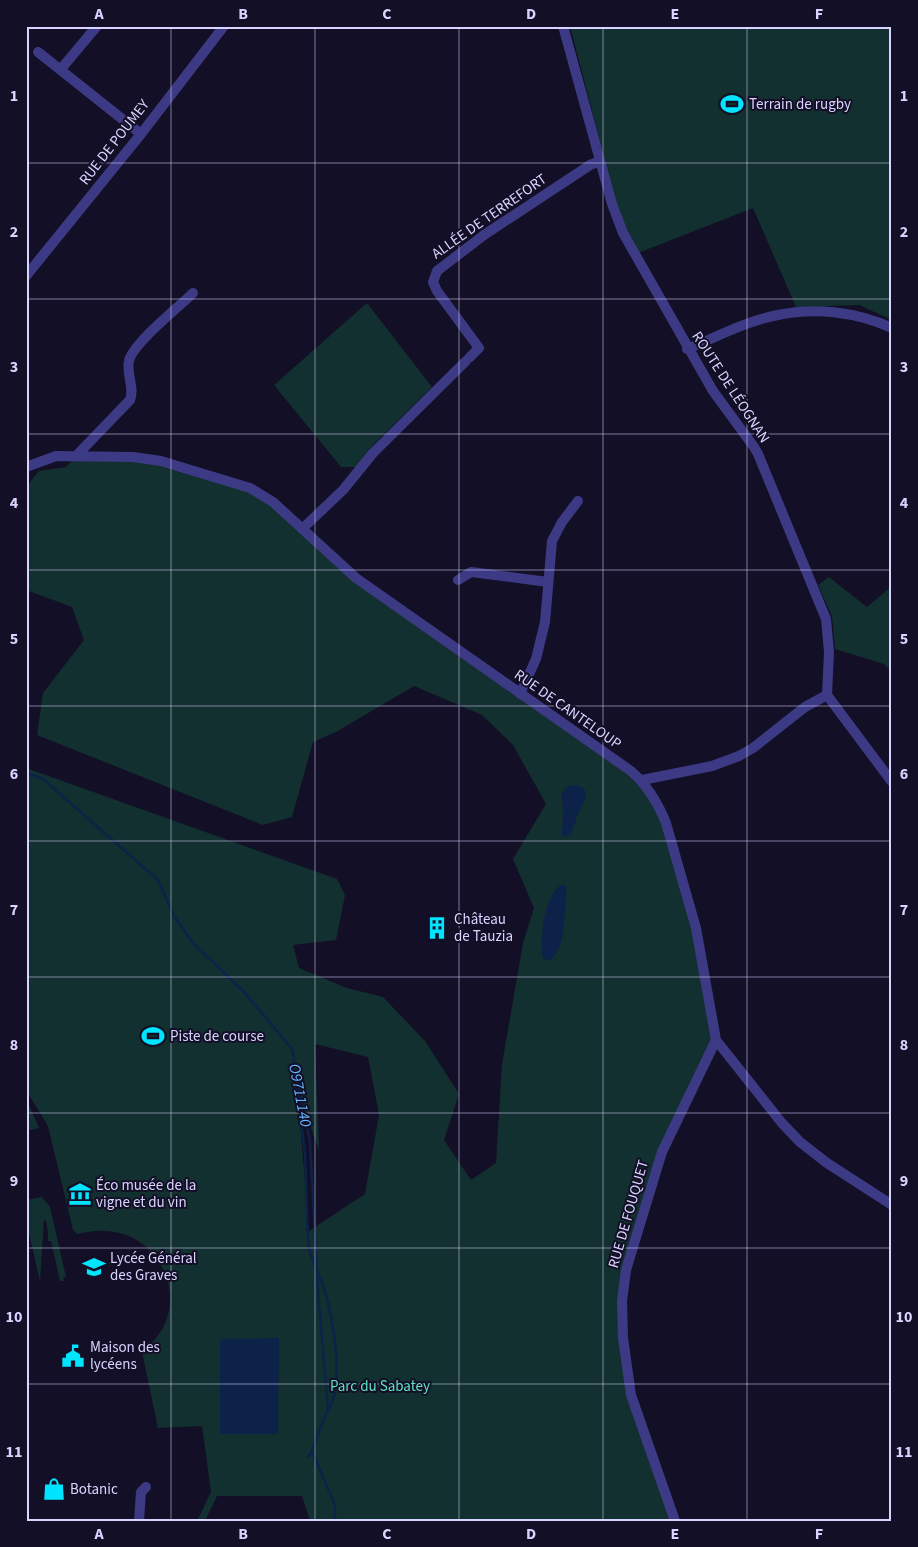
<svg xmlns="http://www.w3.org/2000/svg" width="918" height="1547" viewBox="0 0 918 1547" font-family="'Source Sans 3',sans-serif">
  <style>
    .green { fill: #12302f; fill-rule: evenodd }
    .water { fill: #0c2248 }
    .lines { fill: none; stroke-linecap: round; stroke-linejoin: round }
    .stream { stroke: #0c2248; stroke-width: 2.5 }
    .minor { stroke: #3d3a85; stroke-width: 10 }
    .grid { fill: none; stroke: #d9d4ff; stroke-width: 1; stroke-opacity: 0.55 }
    .labels { text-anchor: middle; stroke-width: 4; stroke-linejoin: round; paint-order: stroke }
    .poi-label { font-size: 15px; fill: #d9d4ff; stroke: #130f26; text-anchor: start }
    .street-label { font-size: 15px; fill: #d9d4ff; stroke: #130f26 }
    .park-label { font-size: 15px; fill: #5fe0c0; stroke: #130f26 }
    .water-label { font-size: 16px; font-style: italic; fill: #62b6ff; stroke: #130f26 }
    .neatline { fill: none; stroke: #d9d4ff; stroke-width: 2 }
    .grid-label { font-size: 16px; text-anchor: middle; font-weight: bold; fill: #d9d4ff }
  </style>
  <rect width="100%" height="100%" fill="#130f26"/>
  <path class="green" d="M570,26H892V320L859,305L796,307L753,208L638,253L624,225L615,199Z
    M367,303L432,387L371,447L356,467H341L274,385Z
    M76,456L133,457L250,488L356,578L631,771L660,808L696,928L716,1040L662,1152L622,1301L631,1395L675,1521H310L302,1496H217L205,1521H197L211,1492L202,1426L158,1428L142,1352C152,1343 161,1334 166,1321C180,1285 157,1242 119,1233C105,1229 91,1231 77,1234L73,1230L48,1126L26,1090V768L337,879L345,895L336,940L293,945L299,968L347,988L383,997L425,1041L459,1094L444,1140L471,1180L496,1163L502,1064L523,943L534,908L513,859L546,804L513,745L482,715L414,686L336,732L313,742L292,817L263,825L37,735L43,693L84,640L72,607L26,590V487L39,471L66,467ZM315,1044L368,1057L379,1115L365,1194L309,1231L301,1133L294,1081L319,1150Z
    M829,577L867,607L892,586V673L884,664L835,649L832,616L818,585Z
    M26,1098L39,1128L26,1131Z
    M42,1197L50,1207L66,1277H63L64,1281H60L51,1241H48V1232L46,1221L44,1220L40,1281L26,1220V1200Z"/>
  <path class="water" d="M571,785C595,786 584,801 578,814C575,821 574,827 571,834L564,837L562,836L563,808L561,796L565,789Z
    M561,885H565L566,890C565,908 566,952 549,961L543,958C539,941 544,895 561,885Z
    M279,1338L278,1434H220V1339Z"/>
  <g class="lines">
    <path class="stream" d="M26,773L43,779L158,880L174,916L192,942L245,993L292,1049L310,1142L318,1292L328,1408L312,1451L335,1505V1521
      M291,1067L298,1093L305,1155L308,1241L310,1253L316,1267
      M318,1272C331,1303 346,1379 329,1410
      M308,1457L313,1450"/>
    <path class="minor" d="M563,26L612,204L623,233L713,391L754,447L758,454L826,619L829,652L827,695L892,782
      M38,52L141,134
      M61,69L97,26
      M26,276L141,134L224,26
      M687,349C717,337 746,321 778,315C815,307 857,312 892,328
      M469,358L479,348L437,291L433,282L437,271L484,235L590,165L600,161
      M76,456L130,400C135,388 126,374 129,361C132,344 179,307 193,293
      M26,467L56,456L133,457L161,461L250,488L273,502L356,578L631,771C647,785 658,803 666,823L696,928L716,1040L781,1122L800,1142L827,1163L892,1205
      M302,529L343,490L373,453L466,361
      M458,580L471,572L548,582
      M520,694L536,659L545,622L552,541L562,522L578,501
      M642,780L712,766L739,756L753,748L805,707L827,695
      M139,1521L141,1492L146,1487
      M675,1521L631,1395L623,1338L622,1301L626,1270L662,1152L716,1040"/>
  </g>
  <path class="grid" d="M171,26V1521M315,26V1521M459,26V1521M603,26V1521M747,26V1521M26,163H892M26,299H892M26,434H892M26,570H892M26,706H892M26,841H892M26,977H892M26,1113H892M26,1248H892M26,1384H892"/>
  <defs>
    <symbol id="stadium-bare" viewBox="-9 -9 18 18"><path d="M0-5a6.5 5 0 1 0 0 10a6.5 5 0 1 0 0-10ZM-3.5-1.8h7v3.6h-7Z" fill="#00e5ff" stroke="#130f26" stroke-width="2.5" paint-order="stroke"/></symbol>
    <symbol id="building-bare" viewBox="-9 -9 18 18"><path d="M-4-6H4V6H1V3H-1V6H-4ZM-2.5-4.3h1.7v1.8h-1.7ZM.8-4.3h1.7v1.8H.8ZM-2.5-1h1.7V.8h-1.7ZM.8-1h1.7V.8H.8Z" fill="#00e5ff" stroke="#130f26" stroke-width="2.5" paint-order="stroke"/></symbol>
    <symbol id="museum-bare" viewBox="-9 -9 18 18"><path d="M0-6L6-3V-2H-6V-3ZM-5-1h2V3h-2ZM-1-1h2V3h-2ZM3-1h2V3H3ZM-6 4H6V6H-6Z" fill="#00e5ff" stroke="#130f26" stroke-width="2.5" paint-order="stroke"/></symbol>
    <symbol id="school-bare" viewBox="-9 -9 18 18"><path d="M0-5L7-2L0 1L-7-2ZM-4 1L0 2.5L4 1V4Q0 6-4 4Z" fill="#00e5ff" stroke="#130f26" stroke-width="2.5" paint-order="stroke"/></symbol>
    <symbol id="civic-bare" viewBox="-9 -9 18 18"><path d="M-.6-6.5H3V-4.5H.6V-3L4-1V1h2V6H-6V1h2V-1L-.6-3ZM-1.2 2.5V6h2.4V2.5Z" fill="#00e5ff" stroke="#130f26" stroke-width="2.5" paint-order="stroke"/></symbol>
    <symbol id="shop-bare" viewBox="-9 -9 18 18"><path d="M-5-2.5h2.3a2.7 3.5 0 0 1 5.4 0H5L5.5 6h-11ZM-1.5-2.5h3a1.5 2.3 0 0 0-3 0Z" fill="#00e5ff" stroke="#130f26" stroke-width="2.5" paint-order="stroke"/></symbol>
  </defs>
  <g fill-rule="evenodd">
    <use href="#stadium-bare" x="716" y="88" width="32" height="32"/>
    <use href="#building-bare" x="421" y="912" width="32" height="32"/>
    <use href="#stadium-bare" x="137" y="1020" width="32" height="32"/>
    <use href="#museum-bare" x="64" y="1178" width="32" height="32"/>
    <use href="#school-bare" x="78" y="1251" width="32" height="32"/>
    <use href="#civic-bare" x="57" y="1340" width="32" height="32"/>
    <use href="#shop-bare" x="38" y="1473" width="32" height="32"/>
  </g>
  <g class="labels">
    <g class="poi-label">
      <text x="749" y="109">Terrain de rugby</text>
      <text x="454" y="924">Château<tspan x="454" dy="17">de Tauzia</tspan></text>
      <text x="170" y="1041">Piste de course</text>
      <text x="96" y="1190">Éco musée de la<tspan x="96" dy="17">vigne et du vin</tspan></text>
      <text x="110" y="1263">Lycée Général<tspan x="110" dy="17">des Graves</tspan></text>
      <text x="90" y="1352">Maison des<tspan x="90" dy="17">lycéens</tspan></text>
      <text x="70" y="1494">Botanic</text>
    </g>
    <g class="street-label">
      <text transform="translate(114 142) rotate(-52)" y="5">RUE DE POUMEY</text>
      <text transform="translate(489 216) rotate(-35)" y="5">ALLÉE DE TERREFORT</text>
      <text transform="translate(731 387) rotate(57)" y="5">ROUTE DE LÉOGNAN</text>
      <text transform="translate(568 709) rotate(35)" y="5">RUE DE CANTELOUP</text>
      <text transform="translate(628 1214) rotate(-74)" y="5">RUE DE FOUQUET</text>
    </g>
    <g class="park-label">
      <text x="380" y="1391">Parc du Sabatey</text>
    </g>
    <g class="water-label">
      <text transform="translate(301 1095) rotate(79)" y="6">O9711140</text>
    </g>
  </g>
  <rect width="918" height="1547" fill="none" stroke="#130f26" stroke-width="55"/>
  <rect x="28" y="28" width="862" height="1492" class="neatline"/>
  <g class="grid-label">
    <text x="99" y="19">A</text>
    <text x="243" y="19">B</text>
    <text x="387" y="19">C</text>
    <text x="531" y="19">D</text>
    <text x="675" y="19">E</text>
    <text x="819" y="19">F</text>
    <text x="14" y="101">1</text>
    <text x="904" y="101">1</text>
    <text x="14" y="237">2</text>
    <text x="904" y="237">2</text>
    <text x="14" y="372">3</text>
    <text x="904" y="372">3</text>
    <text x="14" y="508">4</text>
    <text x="904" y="508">4</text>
    <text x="14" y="644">5</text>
    <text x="904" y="644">5</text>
    <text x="14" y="779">6</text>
    <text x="904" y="779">6</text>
    <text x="14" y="915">7</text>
    <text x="904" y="915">7</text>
    <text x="14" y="1050">8</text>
    <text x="904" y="1050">8</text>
    <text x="14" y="1186">9</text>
    <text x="904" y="1186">9</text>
    <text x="14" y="1322">10</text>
    <text x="904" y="1322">10</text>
    <text x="14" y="1457">11</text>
    <text x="904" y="1457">11</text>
    <text x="99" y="1539">A</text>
    <text x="243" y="1539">B</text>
    <text x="387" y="1539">C</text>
    <text x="531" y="1539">D</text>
    <text x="675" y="1539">E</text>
    <text x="819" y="1539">F</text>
  </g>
</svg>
